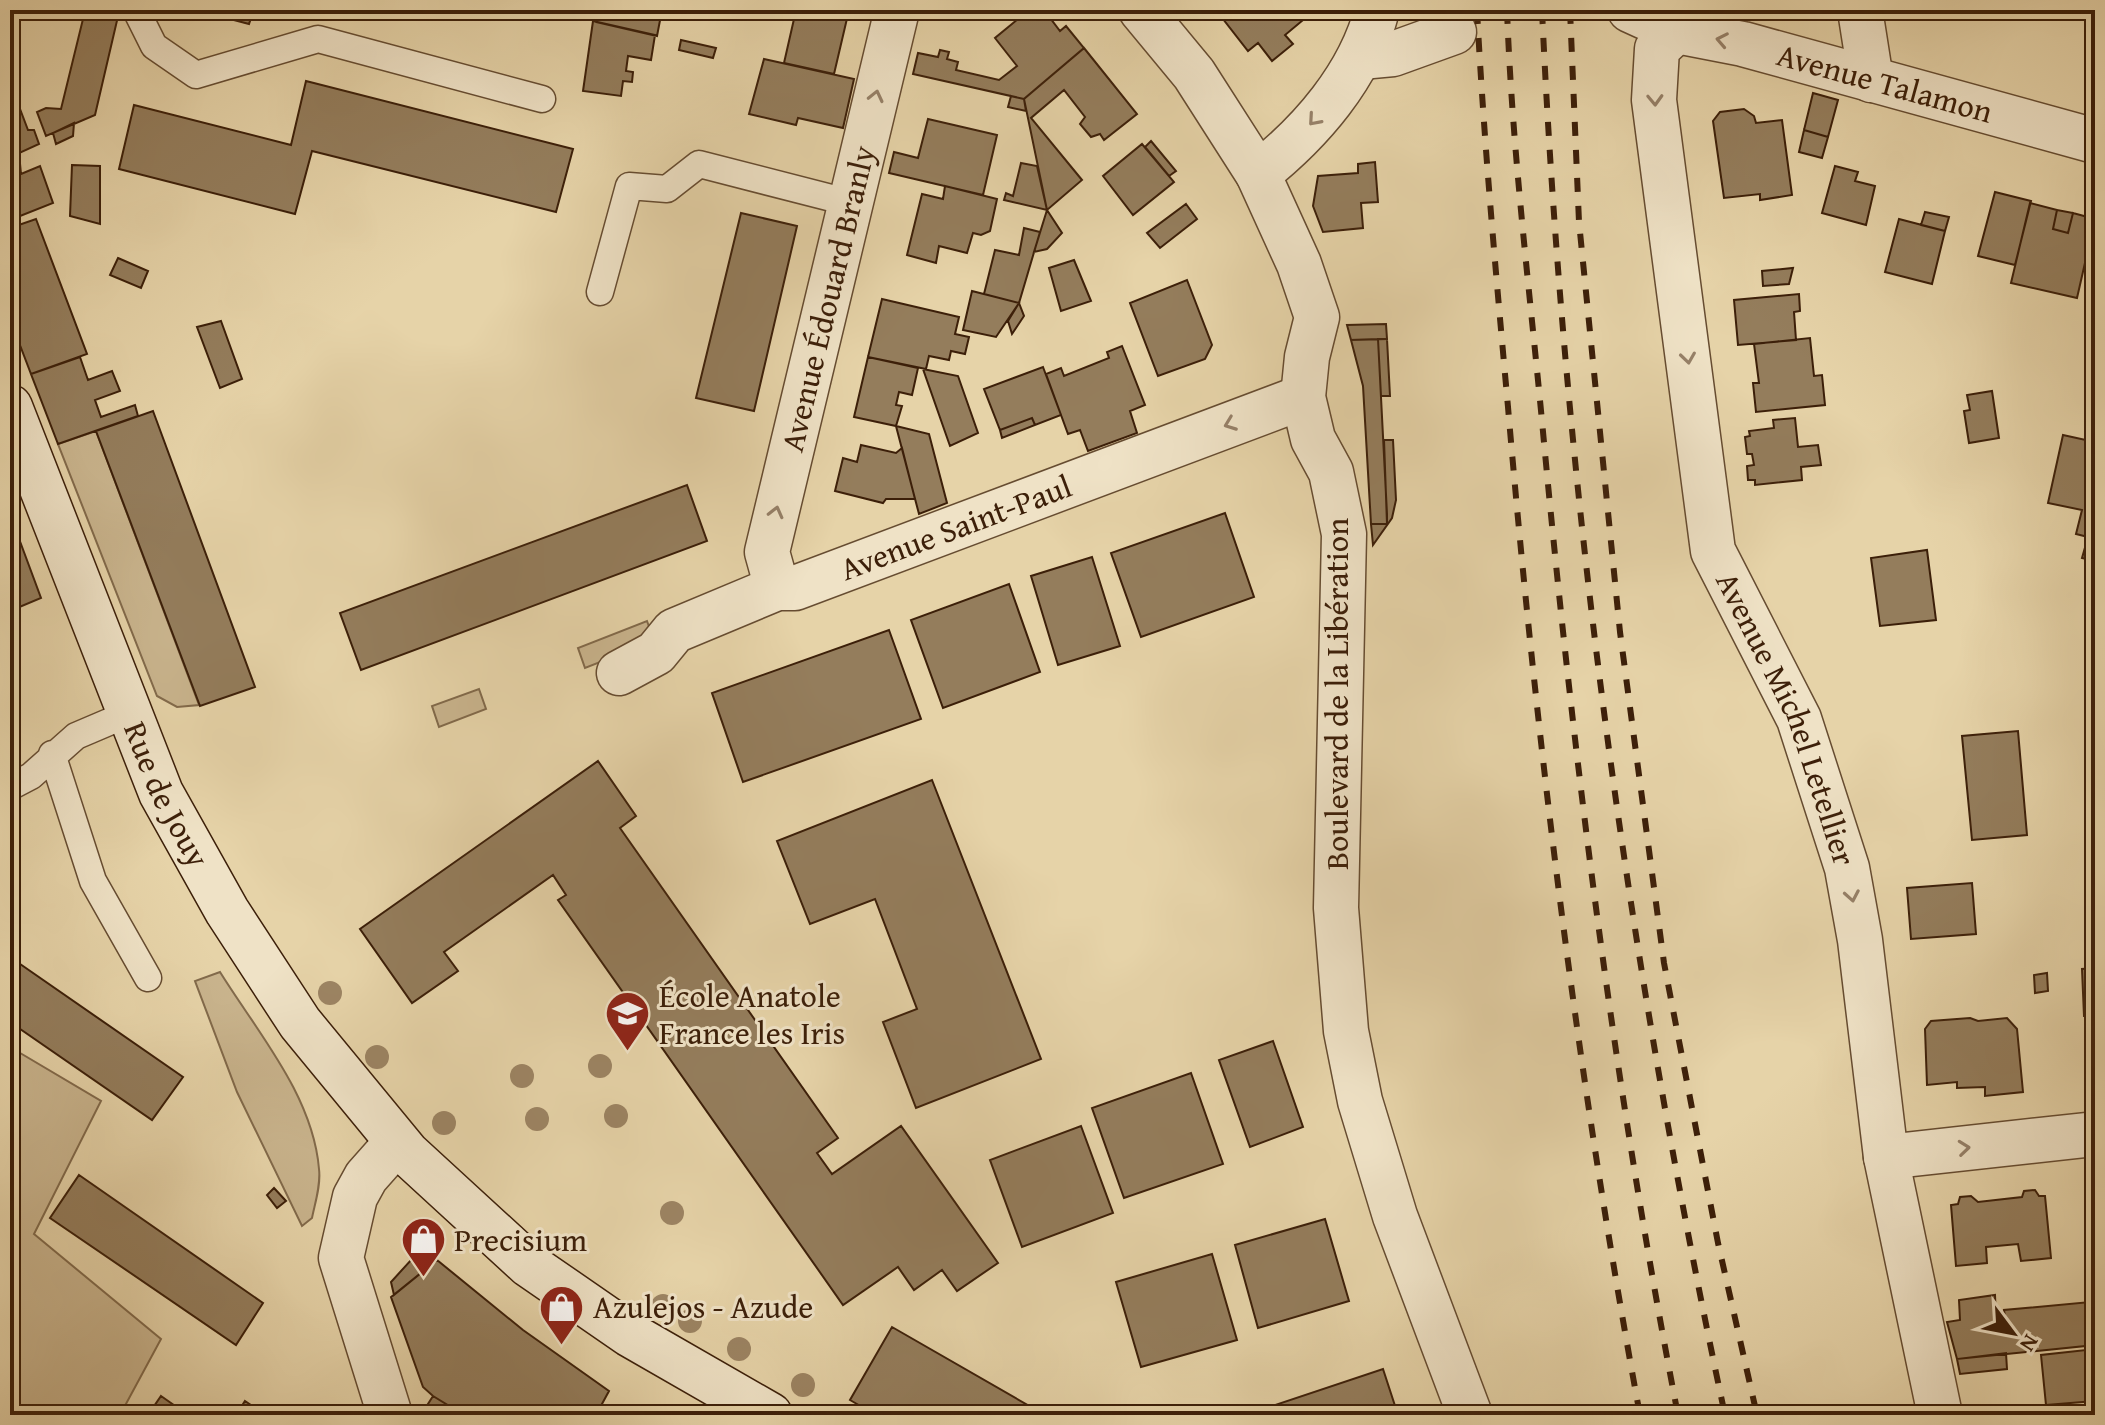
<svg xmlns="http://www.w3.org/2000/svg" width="2105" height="1425" viewBox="0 0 2105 1425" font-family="'Gentium Book Plus',serif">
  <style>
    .green { fill: #c9b48d; stroke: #826a4b; stroke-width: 2 }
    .building { fill: #947d5c; stroke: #3c1f09; stroke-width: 2 }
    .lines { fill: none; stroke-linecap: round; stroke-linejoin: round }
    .lane-casing { stroke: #664c31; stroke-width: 29 }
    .street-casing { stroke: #664c31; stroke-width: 47 }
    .secondary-casing { stroke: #3c1f09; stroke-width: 47 }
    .lane { stroke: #efe2c6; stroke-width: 26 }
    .street { stroke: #efe2c6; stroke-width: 44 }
    .secondary { stroke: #efe2c6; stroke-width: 44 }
    .rail { stroke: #3c1f09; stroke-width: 6; stroke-dasharray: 14 14; stroke-linecap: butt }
    .tree { fill: #9c8463 }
    .oneway { stroke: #968068 }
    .labels { text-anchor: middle; stroke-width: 6; stroke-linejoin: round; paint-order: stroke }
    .street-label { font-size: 32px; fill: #3c1f09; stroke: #efe2c6 }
    .poi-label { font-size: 32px; fill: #3c1f09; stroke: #efe2c6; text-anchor: start }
  </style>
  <rect width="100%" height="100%" fill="#e6d3a8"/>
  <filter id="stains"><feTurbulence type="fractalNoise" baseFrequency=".0025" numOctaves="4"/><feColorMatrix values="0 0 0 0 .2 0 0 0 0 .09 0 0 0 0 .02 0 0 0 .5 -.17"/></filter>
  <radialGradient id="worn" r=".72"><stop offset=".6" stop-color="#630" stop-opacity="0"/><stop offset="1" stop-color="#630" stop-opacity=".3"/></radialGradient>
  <path class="green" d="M96,431L199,705L177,707L157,696L58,444Z
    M647,621L654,641L585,668L578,648Z
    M479,689L486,709L439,727L432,706Z
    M220,972C258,1033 313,1096 319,1169C321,1185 315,1203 312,1218L302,1226L237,1092L195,981Z
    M10,1047L101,1101L34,1234L161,1339L120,1415H10Z"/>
  <path class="building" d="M81,10L119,12L95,115L46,136L37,112L46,108L61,109L84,15Z
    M196,10H273L271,16L253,12L249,24Z
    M598,10H662L657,36L596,22Z
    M791,10H849L834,74L784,63L794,19L789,18Z
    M1029,10H1044L1060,31L1066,26L1084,48L1024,99L913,74L918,53L938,57L940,50L949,52L947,59L958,62L956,70L999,80L1017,66L995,38Z
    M1216,10H1315L1285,35L1293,44L1272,61L1258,43L1248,51Z
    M593,21L655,35L651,60L628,56L626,71L633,72L632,82L623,81L621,96L583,91Z
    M681,40L716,48L713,58L679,50Z
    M1084,48L1137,114L1104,140L1100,134L1091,137L1080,124L1085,117L1064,90L1031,118L1082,180L1047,210L1024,99Z
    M764,59L854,79L843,128L798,118L796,125L749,114Z
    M306,81L573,149L556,212L312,151L295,214L119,169L134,105L291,145Z
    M1813,93L1838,100L1828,137L1804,130Z
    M1011,96L1024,99L1026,111L1008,107Z
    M17,101L28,130H34L39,144L19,153L21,174L40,166L53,203L10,220V103Z
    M1744,109L1754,116L1756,123L1782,120L1792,195L1760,200V194L1724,198L1713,121L1720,112Z
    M928,119L997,135L983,195L889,173L894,152L918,158Z
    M74,123L73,136L56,144L53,133Z
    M1804,130L1828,137L1822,158L1799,152Z
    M1151,141L1176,171L1169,176L1145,147Z
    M1142,144L1174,182L1133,215L1103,176Z
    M1375,162L1378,202L1361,203L1363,228L1323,232L1313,206L1318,176L1358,173V164Z
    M1021,163L1037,166L1047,210L1004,200L1006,193L1013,196Z
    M72,165L100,166V224L70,216Z
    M1835,166L1858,172L1855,181L1875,186L1866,225L1822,213Z
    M945,186L997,199L990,231L981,235L973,233L967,253L939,246L936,263L907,255L922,194L943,199Z
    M1995,192L2031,201L2015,265L1978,256Z
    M2030,203L2057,210L2053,229L2068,233L2073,213L2095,219L2077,298L2011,283Z
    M1186,204L1197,219L1160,248L1147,233Z
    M1047,210L1062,233L1047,249L1034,252Z
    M2057,210L2073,213L2068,233L2053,229Z
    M1925,212L1949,217L1945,231L1921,225Z
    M741,213L797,226L754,411L696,398Z
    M36,219L87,354L31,374L10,319V228Z
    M1899,219L1945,231L1932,284L1885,272Z
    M1024,228L1040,232L1019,303L984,294L995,250L1019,255Z
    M118,258L148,271L141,288L110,275Z
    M1074,260L1091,301L1061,311L1049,268Z
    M1793,268L1789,284L1763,286L1762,271Z
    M1187,280L1212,345L1205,359L1158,376L1130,303Z
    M972,291L1019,303L996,337L963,330Z
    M1799,294L1800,311L1794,312L1796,340L1738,345L1734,300Z
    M882,299L959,317L955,334L969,337L965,354L951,351L949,360L929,356L926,369L868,357Z
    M1019,303L1024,316L1012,334L1008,321Z
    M221,321L242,379L220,388L197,327Z
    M1386,324L1387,339L1351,340L1347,325Z
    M1810,338L1814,376L1822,375L1825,405L1756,412L1753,383H1759L1754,344Z
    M1378,339H1387L1390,396H1381Z
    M1378,339L1387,514V524H1371L1363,386L1351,340Z
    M1122,346L1145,405L1130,411L1137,433L1088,451L1080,430L1068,434L1046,374L1061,368L1064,376L1109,358L1107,352Z
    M80,357L88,380L112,371L120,391L95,400L101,417L135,405L138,416L58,444L31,374Z
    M868,357L918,368L912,395L899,392L896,405L902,406L896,426L854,417Z
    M1043,367L1061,415L1035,425L1032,418L1000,430L984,389Z
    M923,369L958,376L978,433L950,446Z
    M1992,391L1999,438L1969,443L1964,411L1970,410L1967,395Z
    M153,411L255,687L200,706L96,431Z
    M1032,418L1035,425L1002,438L1000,430Z
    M1795,418L1798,447L1818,445L1821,465L1801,467L1802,480L1755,485V480H1748L1747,466L1754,465L1752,454H1747L1745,437L1750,436L1749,431L1774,428L1773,420Z
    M896,426L929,434L947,503L919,514Z
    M2063,435L2095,442V561L2082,558L2088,537L2076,534L2082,510L2048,503Z
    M1384,440H1393L1396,500L1392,518L1373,545L1371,524H1387Z
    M861,445L896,453L902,448L915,499H886L883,503L835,491L843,458L857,462Z
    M687,485L707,541L361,670L340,613Z
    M1225,513L1254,597L1141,637L1111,553Z
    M18,536L41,598L10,611V538Z
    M1927,550L1936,620L1880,626L1871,558Z
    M1092,557L1120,646L1058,665L1031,576Z
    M1009,584L1040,672L943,708L911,620Z
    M889,630L921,719L743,782L712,693Z
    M2018,731L2027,835L1972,840L1962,736Z
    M598,761L636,816L620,828L838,1138L817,1153L832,1174L901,1126L998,1263L957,1291L942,1270L914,1290L898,1267L843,1305L558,900L566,895L553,875L444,952L458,971L412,1003L360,929Z
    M932,780L1041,1059L916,1108L883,1022L917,1009L875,899L810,924L777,841Z
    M1972,883L1976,934L1911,939L1907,888Z
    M10,957L183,1077L152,1120L10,1022Z
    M2095,968V1015L2084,1016L2082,969Z
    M2047,973L2048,991L2035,993L2034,975Z
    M1970,1018L1978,1021L2007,1018L2017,1029L2023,1092L1985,1096V1087L1957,1088V1082L1927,1085L1925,1029L1931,1021Z
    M1273,1041L1303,1127L1250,1147L1219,1060Z
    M1191,1073L1223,1164L1124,1198L1092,1108Z
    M1081,1126L1113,1213L1022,1247L990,1160Z
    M79,1175L263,1303L236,1345L50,1218Z
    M274,1188L286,1201L277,1208L267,1195Z
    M2035,1190L2039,1196H2045L2051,1258L2021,1261L2018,1244L1986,1247L1987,1263L1956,1266L1951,1205L1958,1204L1960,1197L1971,1196L1978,1202L2022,1197L2024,1191Z
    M1325,1219L1349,1301L1258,1328L1235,1245Z
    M422,1248L437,1260L394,1295L391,1282Z
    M1212,1254L1237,1340L1141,1367L1116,1282Z
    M437,1260L523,1330L609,1391L596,1415H464L433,1396L423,1387L391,1297Z
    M1995,1295L1996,1318L2005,1317L2004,1310L2090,1302L2091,1311L2095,1310V1345L1957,1359L1947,1322L1960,1320L1959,1300Z
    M892,1327L1045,1415H876L850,1400Z
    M2095,1349V1401L2046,1405L2041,1355Z
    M2006,1353L2007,1369L1960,1374L1957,1359Z
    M1383,1369L1398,1415H1279L1275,1405Z
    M161,1396L188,1415H148Z
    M433,1396L464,1415H447L428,1404Z
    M245,1401L266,1415H236Z"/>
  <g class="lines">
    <defs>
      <path id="lane" d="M136,10L154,46L196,75L318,39L542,99
        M600,292L629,186L667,189L699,164L851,203
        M52,754L93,881L148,978
        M10,787L31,776L76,736L130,713"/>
      <g id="street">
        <path d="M1141,10L1194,74L1258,174L1299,264L1317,317L1307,357L1303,397L1313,439L1331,472L1344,534L1336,908L1346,1031L1360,1101L1395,1216L1470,1415"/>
        <path id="s1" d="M1630,10L1676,31L1743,44L2095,141"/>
        <path d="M1860,10L1871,80"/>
        <path id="s2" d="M1676,31L1657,49L1654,100L1713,551L1799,719L1847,868L1860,940L1886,1157L1940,1415"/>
        <path d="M1361,57L1393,54L1454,32"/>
        <path d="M1258,174C1311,132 1360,76 1377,10"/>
        <path id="s3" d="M777,588L767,552L897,10"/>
        <path id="s4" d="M619,673L656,653L674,631L777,588H795L1303,397"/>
        <path d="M1886,1157L2095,1134"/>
        <path d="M390,1415L341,1258L355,1197L366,1177L397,1142"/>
      </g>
      <g id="secondary">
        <path id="s5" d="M10,407L161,793L227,911L300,1023L407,1153L529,1265L629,1334L770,1415"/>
      </g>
    </defs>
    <use href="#lane" class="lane-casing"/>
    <use href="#street" class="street-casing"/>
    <use href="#secondary" class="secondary-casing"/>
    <use href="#lane" class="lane"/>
    <use href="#street" class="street"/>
    <use href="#secondary" class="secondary"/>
    <path class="rail" d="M1477,10C1484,143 1496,275 1508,407C1537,746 1578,1081 1640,1415
      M1507,10C1512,147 1529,285 1542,421C1573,755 1614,1086 1678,1415
      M1542,10C1564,483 1626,953 1725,1415
      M1570,10L1579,222L1620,632L1664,963L1718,1243L1757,1415"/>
  </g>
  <g class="tree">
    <circle cx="330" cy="993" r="12"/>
    <circle cx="377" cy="1057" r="12"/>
    <circle cx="600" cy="1066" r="12"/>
    <circle cx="522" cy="1076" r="12"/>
    <circle cx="616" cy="1116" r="12"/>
    <circle cx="537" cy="1119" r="12"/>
    <circle cx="444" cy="1123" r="12"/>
    <circle cx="672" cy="1213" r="12"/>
    <circle cx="663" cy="1306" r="12"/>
    <circle cx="690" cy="1321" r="12"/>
    <circle cx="739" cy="1349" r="12"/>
    <circle cx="803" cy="1385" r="12"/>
  </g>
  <defs><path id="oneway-chevron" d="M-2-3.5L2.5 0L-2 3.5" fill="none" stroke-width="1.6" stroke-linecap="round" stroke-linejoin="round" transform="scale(2)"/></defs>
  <g class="oneway">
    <use href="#oneway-chevron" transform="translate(1722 40) rotate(-169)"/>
    <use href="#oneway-chevron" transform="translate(876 96) rotate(-77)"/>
    <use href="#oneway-chevron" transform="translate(1655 100) rotate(88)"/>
    <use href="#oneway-chevron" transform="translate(1314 120) rotate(131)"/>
    <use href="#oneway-chevron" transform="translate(1688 358) rotate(82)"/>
    <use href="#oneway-chevron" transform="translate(1230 424) rotate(159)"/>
    <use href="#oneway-chevron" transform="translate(776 512) rotate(-76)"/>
    <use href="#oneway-chevron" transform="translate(1852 896) rotate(80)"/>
    <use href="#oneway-chevron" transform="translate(1964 1148) rotate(-6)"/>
  </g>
  <defs>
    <symbol id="school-pin" viewBox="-11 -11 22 30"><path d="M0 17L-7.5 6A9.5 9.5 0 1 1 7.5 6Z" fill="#8f2418" stroke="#efe2c6"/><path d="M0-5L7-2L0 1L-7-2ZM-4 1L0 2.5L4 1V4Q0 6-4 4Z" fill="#fff"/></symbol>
    <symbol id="shop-pin" viewBox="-11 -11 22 30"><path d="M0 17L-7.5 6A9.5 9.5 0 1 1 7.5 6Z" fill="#8f2418" stroke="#efe2c6"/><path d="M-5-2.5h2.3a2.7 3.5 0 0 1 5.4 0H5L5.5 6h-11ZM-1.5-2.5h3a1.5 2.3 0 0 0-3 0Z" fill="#fff"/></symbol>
  </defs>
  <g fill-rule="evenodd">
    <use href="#school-pin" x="602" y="988" width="51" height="69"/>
    <use href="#shop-pin" x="398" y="1214" width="51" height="69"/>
    <use href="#shop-pin" x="536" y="1282" width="51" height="69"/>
  </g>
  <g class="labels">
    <g class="street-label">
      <text dy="11" stroke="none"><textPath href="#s1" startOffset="266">Avenue Talamon</textPath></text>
      <text dy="11" stroke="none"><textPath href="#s3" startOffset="298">Avenue Édouard Branly</textPath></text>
      <text dy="11" stroke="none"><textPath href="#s4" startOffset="372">Avenue Saint-Paul</textPath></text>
      <text transform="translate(1337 694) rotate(-90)" y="11">Boulevard de la Libération</text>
      <text dy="11" stroke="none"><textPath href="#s2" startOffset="716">Avenue Michel Letellier</textPath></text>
      <text dy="11" stroke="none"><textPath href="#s5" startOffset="418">Rue de Jouy</textPath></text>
    </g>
    <g class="poi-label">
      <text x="659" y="1007">École Anatole<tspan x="659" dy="37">France les Iris</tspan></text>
      <text x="454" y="1251">Precisium</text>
      <text x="593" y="1318">Azulejos - Azude</text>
    </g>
  </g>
  <rect width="2105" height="1425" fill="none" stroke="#e6d3a8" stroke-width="40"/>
  <rect x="12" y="12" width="2081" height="1401" fill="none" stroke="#3c1f09" stroke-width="4"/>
  <rect x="20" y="20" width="2065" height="1385" fill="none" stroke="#3c1f09" stroke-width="2"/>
  <g transform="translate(2013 1333) rotate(122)" stroke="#efe2c6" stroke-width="6" paint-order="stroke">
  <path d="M0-6L14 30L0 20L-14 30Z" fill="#3c1f09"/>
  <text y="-12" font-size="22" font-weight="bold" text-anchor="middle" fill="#3c1f09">N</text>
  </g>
  <rect width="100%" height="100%" filter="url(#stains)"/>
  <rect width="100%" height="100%" fill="url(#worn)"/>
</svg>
